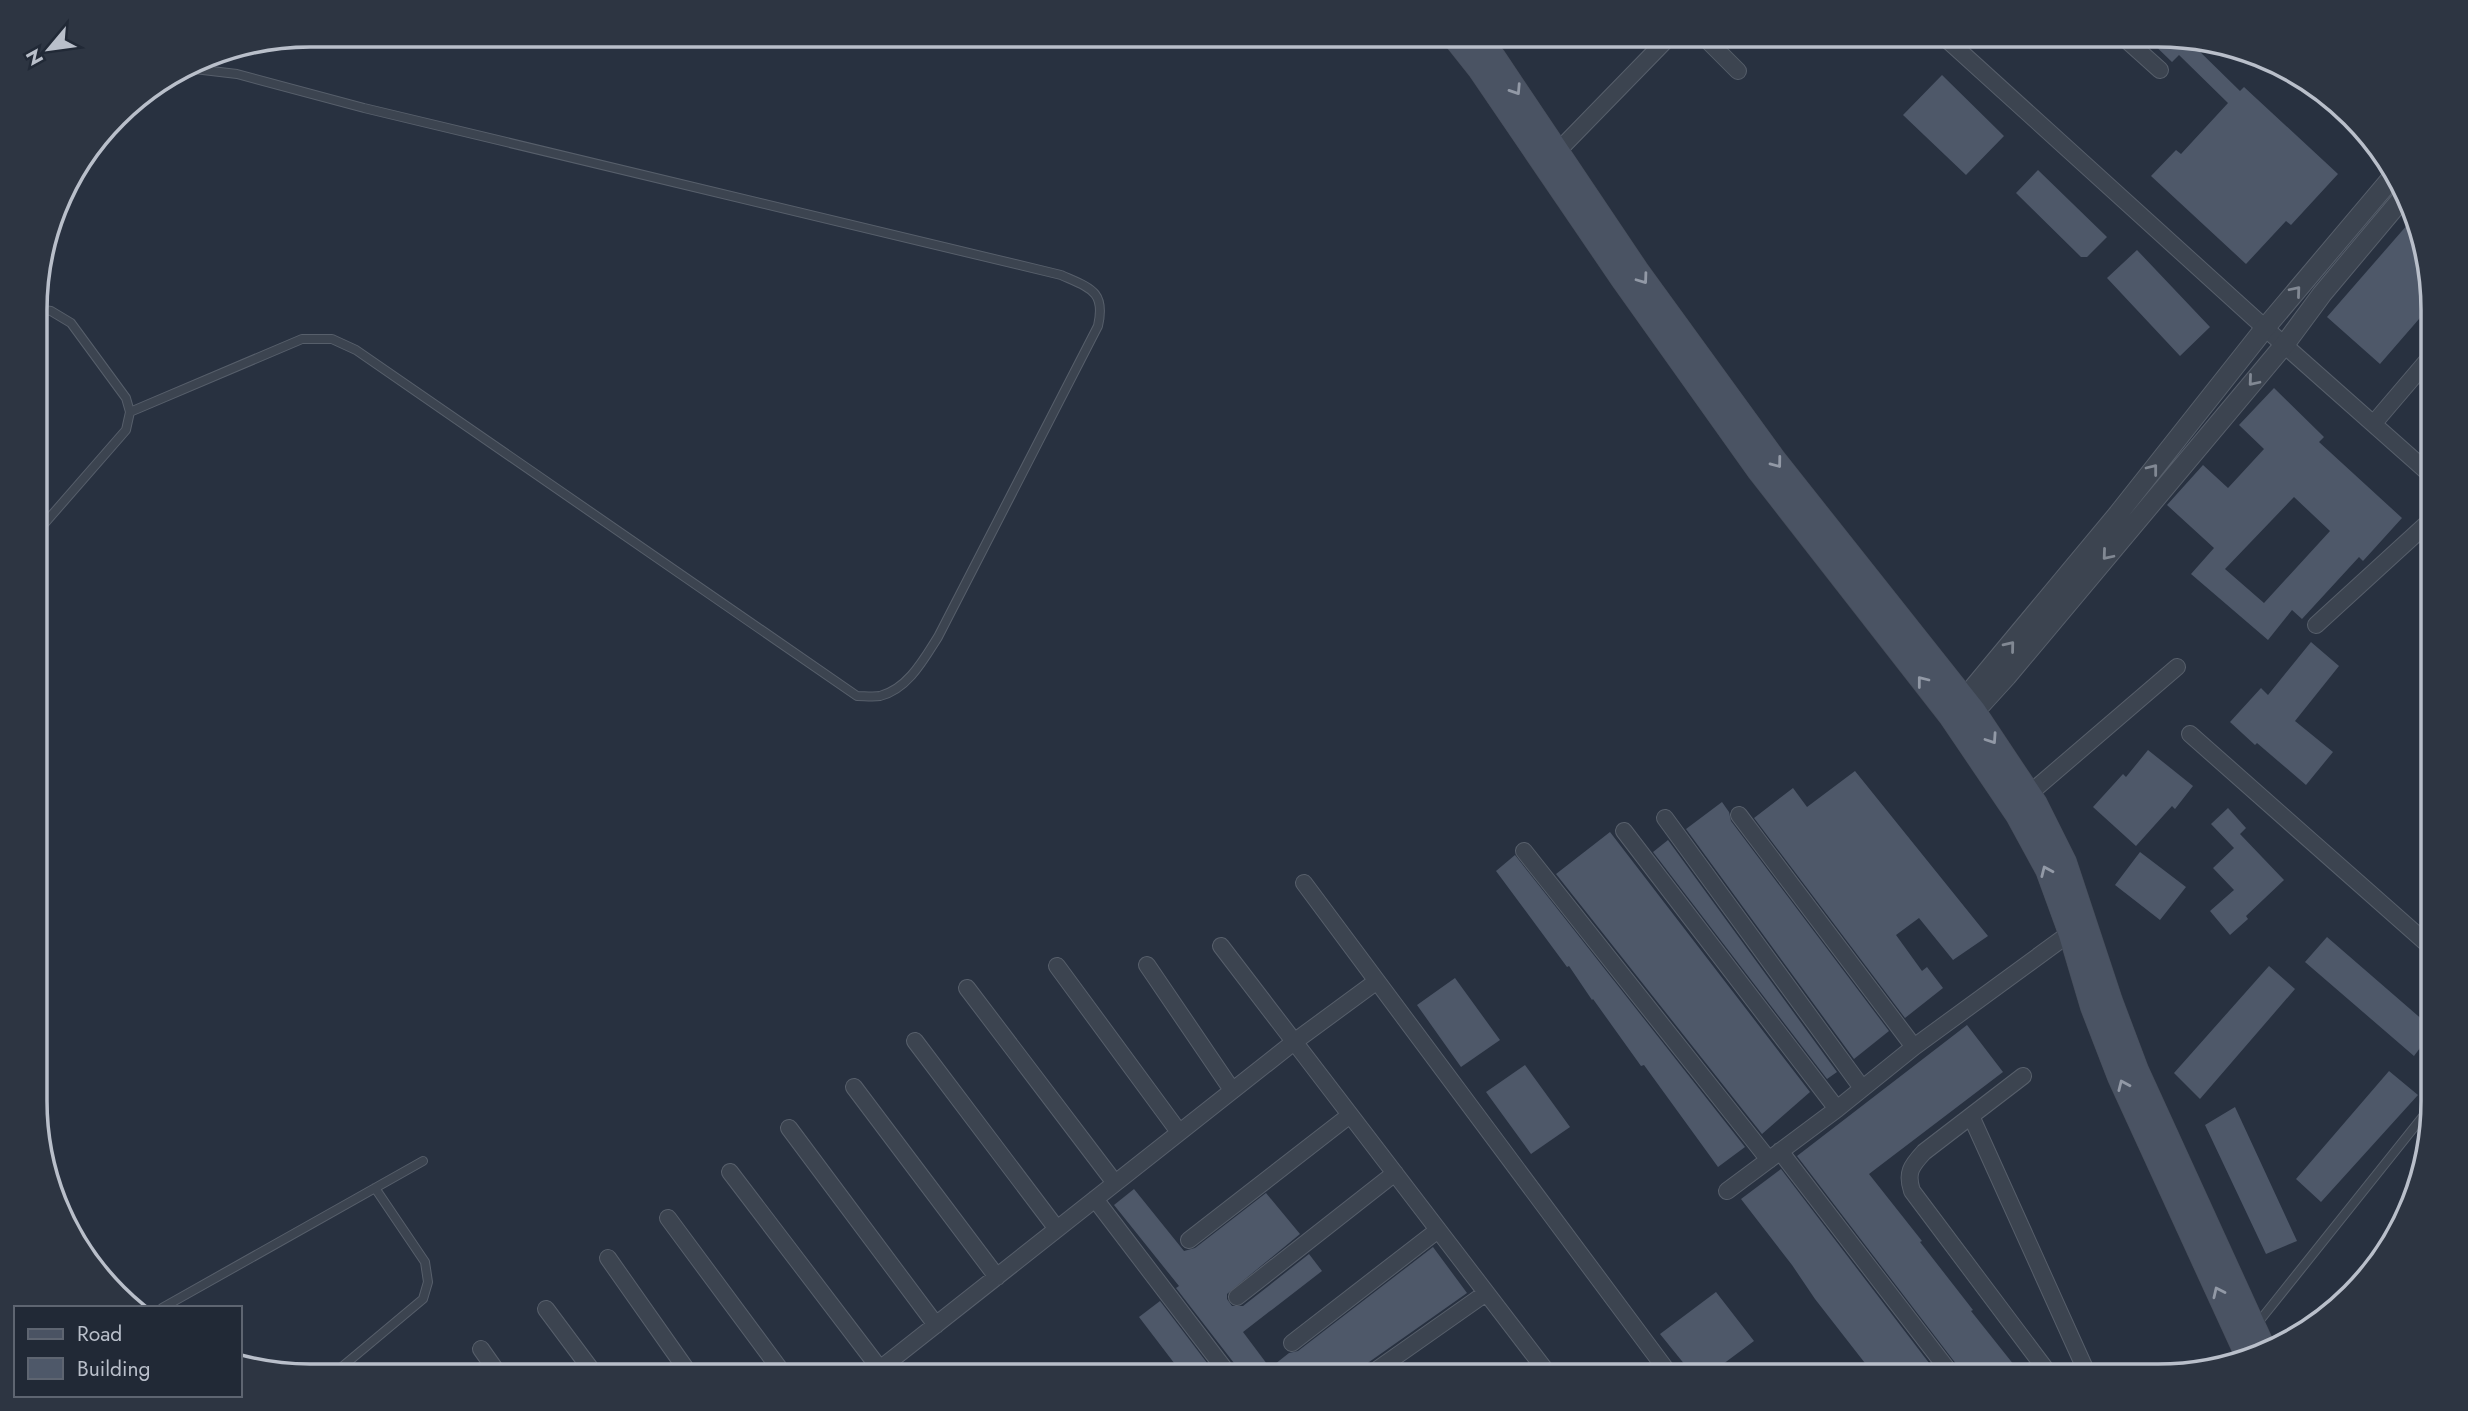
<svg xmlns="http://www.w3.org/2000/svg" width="2468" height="1411" viewBox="0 0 2468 1411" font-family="Jost,sans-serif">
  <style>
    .building { fill: #4e5869; fill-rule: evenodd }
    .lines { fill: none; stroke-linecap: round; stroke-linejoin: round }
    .service-casing { stroke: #575f6b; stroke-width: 10 }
    .minor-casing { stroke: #575f6b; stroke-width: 18 }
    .tertiary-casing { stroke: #575f6b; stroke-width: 21 }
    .secondary-casing { stroke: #464d5a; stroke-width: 24 }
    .service { stroke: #3c4450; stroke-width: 8 }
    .minor { stroke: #3c4450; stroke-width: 16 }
    .tertiary { stroke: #3c4450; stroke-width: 19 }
    .secondary { stroke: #4a5363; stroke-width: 23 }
    .oneway { stroke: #9299a6 }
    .oneway2 { stroke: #818893 }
    .rim { fill: none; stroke: #b9bfca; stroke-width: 3.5 }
  </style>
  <rect width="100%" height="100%" fill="#283140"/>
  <path class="building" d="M2144,35L2194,40L2191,43L2240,91L2244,87L2338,174L2291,225L2286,221L2246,264L2151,176L2176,150L2181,154L2228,103L2179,55L2172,62Z
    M1942,75L2004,136L1966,175L1903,115Z
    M2038,170L2107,237L2087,257H2081L2016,193Z
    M2415,216L2432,292V304L2380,364L2327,317Z
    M2137,250L2210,327L2180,356L2107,278Z
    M2274,388L2324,437L2319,442L2402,518L2363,561L2359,557L2302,619L2292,610L2268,640L2191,574L2214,548L2167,505L2203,465L2228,488L2264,449L2239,425ZM2294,497L2330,531L2264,603L2225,569Z
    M2311,642L2339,666L2295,721L2333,752L2306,785L2257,743L2255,745L2230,722L2261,688L2268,695Z
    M2148,750L2193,786L2175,809L2172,806L2136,846L2093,807L2123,774L2126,777Z
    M1855,771L1988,936L1953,960L1919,918L1896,935L1922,971L1927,967L1943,988L1905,1018L1754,818L1793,788L1807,807Z
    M1722,802L1729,812L1731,821L1889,1031L1854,1059L1686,829Z
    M2228,808L2246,828L2240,834L2284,880L2246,916L2248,919L2230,935L2210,911L2234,890L2213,868L2234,848L2211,824Z
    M1610,832L1810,1092L1762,1134L1556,874Z
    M1668,840L1837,1072L1827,1079L1653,852Z
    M2140,852L2186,887L2160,920L2115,885Z
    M1515,855L1745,1147L1718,1167L1644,1065L1641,1066L1593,999L1592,1000L1569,966L1567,967L1496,871Z
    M2327,937L2432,1028V1032L2414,1056L2305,962Z
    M2269,966L2295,989L2200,1099L2174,1073Z
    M1455,978L1500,1040L1461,1067L1417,1005Z
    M1967,1025L2003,1072L1869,1174L1922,1241L1920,1242L1973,1310L1971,1311L2022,1375L1962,1376L1960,1369L1797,1156Z
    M1525,1065L1570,1127L1531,1154L1486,1092Z
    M2389,1071L2418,1095L2321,1202L2296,1179Z
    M2235,1107L2297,1241L2266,1254L2205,1125Z
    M1781,1169L1939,1376H1875L1815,1299L1792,1265L1741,1199Z
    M1134,1189L1184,1251L1195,1248L1266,1193L1300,1234L1227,1294V1299L1232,1306H1243L1309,1254L1322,1271L1243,1332L1270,1368L1289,1353L1298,1351L1433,1247L1467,1293L1362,1367L1354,1376H1244L1176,1288L1179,1286L1114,1205Z
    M1716,1292L1754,1341L1707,1376H1694L1660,1334Z
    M1160,1301L1214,1372L1210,1376H1184L1139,1317Z"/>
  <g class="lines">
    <defs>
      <path id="service" d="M37,309L51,311L71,323L126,398L130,412L126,430L37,532
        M130,412L302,339H332L356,350L857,696C864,696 873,697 880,696C908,689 924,659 938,637L1098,326C1106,291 1090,288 1061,275L364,108L237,74L186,68
        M162,1308L423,1161
        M2257,1324L2432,1105
        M331,1376L423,1299L428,1282L425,1262L375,1188"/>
      <path id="minor" d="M1702,35L1738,71
        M1942,35L2265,328L2432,476
        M2121,35L2160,70
        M1557,152L1671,35
        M2374,423L2432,355
        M2316,625L2432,519
        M2190,734L2432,948
        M2029,794L2177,667
        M1739,815L1914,1047
        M1665,818L1862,1088
        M1624,831L1837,1109
        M1524,851L1769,1160
        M1304,883L1671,1376
        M1221,946L1550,1376
        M1147,965L1232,1090
        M1057,966L1179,1132
        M967,988L1115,1183
        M915,1041L1057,1229
        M2023,1076L1924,1152C1911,1166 1906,1173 1912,1191L2050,1375
        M854,1087L997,1277
        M1971,1116L2088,1375
        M789,1128L936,1325
        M1780,1151L1952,1375
        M730,1172L880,1369
        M1727,1191L1837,1109L1914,1047L2070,933
        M1095,1199L1230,1376
        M668,1218L785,1376
        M1189,1240L1350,1115
        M608,1258L691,1376
        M1237,1297L1395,1173
        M546,1309L596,1376
        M1292,1343L1438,1230
        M481,1349L500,1376
        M1446,1373L1448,1376
        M871,1376L1294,1042L1377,981
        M1368,1376L1486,1293"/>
      <path id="tertiary" d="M1955,710L2118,514L2265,328L2395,174
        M1966,721L2007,676L2285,344L2322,294L2405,195"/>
      <path id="secondary" d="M1452,35L1479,69L1622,279L1758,470L1950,716L2017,815L2047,870L2070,933L2092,1007L2119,1077L2246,1354
        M1476,35L1494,57L1637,270L1775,460L1974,711L2036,804L2065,862L2111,1001L2137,1070L2264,1348"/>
    </defs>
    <use href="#service" class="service-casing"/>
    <use href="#minor" class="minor-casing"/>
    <use href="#tertiary" class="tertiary-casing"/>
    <use href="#secondary" class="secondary-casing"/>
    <use href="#service" class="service"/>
    <use href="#minor" class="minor"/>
    <use href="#tertiary" class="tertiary"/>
    <use href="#secondary" class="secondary"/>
  </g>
  <defs><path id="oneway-chevron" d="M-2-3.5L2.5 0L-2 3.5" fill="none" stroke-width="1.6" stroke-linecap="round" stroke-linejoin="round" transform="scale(1.75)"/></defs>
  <g class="oneway">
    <use href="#oneway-chevron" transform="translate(1516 90) rotate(57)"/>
    <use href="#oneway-chevron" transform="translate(1643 279) rotate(54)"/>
    <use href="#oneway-chevron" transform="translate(1777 463) rotate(53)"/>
    <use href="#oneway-chevron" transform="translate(1922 681) rotate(-128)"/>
    <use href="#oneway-chevron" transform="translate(1992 739) rotate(56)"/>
    <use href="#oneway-chevron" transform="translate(2046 871) rotate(-114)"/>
    <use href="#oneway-chevron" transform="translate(2123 1085) rotate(-114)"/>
    <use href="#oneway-chevron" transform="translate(2218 1292) rotate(-115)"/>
  </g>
  <g class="oneway2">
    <use href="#oneway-chevron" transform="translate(2296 291) rotate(-50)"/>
    <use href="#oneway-chevron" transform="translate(2253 381) rotate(130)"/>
    <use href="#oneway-chevron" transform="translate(2153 469) rotate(-52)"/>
    <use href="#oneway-chevron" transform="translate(2107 555) rotate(130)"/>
    <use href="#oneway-chevron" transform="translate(2010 646) rotate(-51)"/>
  </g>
  <path d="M0 0H2468V1411H0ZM310 47H2158A263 263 0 0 1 2421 310V1101A263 263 0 0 1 2158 1364H310A263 263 0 0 1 47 1101V310A263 263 0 0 1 310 47Z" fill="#2d3542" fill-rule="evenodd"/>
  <path class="rim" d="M310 47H2158A263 263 0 0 1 2421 310V1101A263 263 0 0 1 2158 1364H310A263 263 0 0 1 47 1101V310A263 263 0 0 1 310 47Z"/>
  <rect x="14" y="1306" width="228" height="91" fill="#212936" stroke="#5e6571" stroke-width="2"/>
  <rect x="28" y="1329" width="35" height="10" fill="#4a5363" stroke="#5e6571" stroke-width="2"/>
  <text x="77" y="1341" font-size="21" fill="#b9bfca">Road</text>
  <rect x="28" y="1358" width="35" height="21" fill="#4e5869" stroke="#5e6571" stroke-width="2"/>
  <text x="77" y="1376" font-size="21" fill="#b9bfca">Building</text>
  <g transform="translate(49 49) rotate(241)" stroke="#212936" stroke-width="5" paint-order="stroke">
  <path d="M0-5L12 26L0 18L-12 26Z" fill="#b9bfca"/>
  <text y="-10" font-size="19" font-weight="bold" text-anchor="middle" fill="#b9bfca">N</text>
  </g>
</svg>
